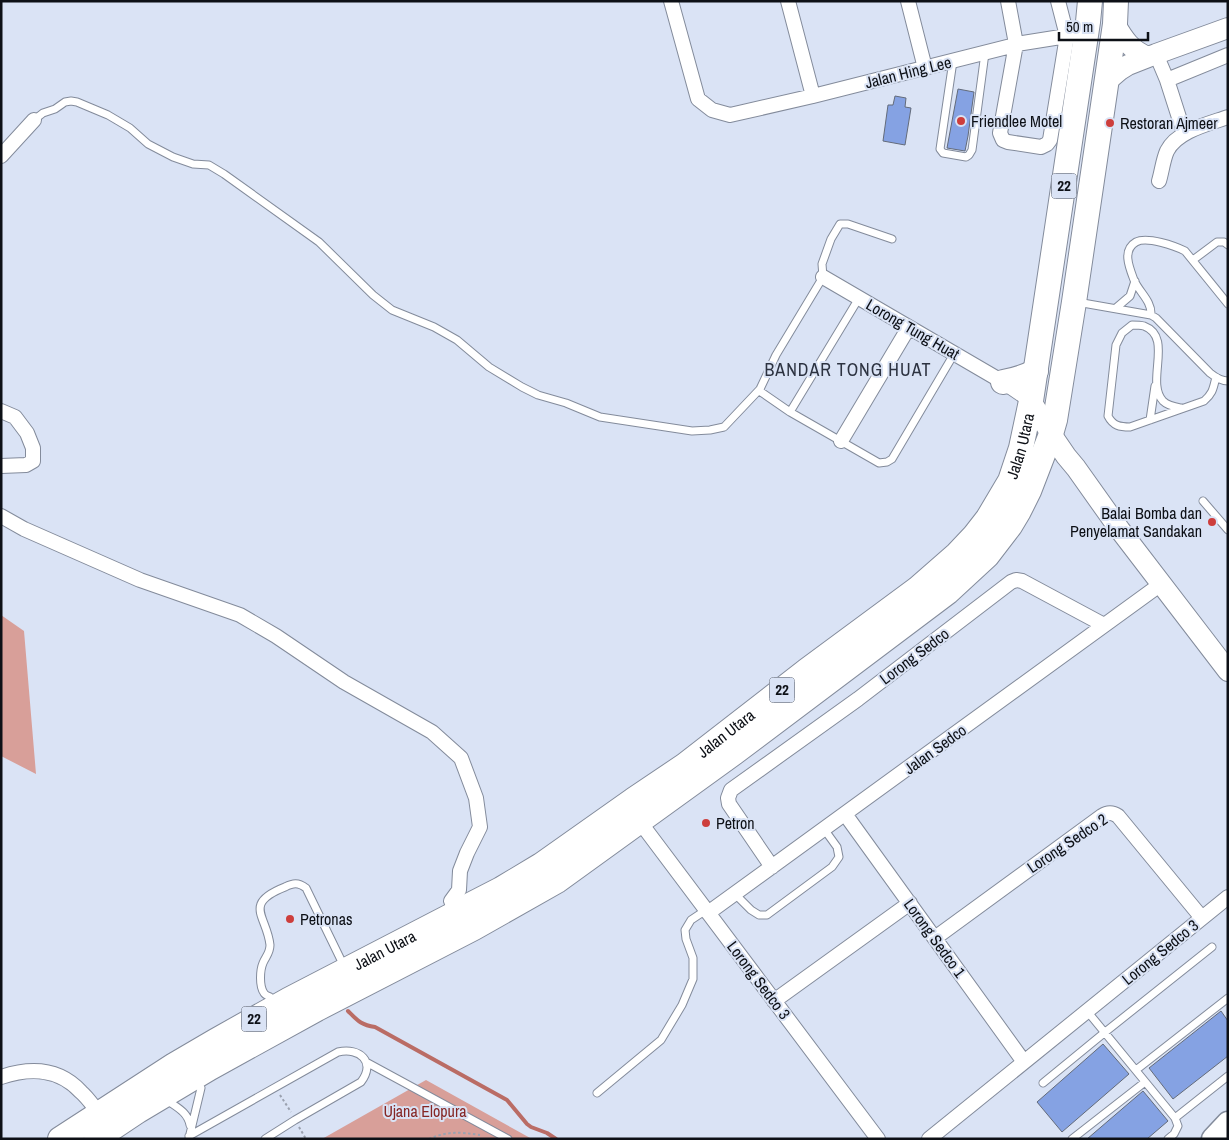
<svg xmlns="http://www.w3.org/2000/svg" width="1229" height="1140" viewBox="0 0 1229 1140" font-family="'Archivo Narrow',sans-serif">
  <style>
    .green { fill: #d89f99 }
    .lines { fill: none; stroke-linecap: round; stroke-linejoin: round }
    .stream { stroke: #ba6c65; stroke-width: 4 }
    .building { fill: #85a2e3; stroke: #636b7a }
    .service-casing { stroke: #838b9b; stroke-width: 9 }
    .minor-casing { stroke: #838b9b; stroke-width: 16 }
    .secondary-casing { stroke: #838b9b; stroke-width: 22 }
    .primary-casing { stroke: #838b9b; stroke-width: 25 }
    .trunk-casing { stroke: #838b9b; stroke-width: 26 }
    .path { stroke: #9aa1af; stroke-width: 2; stroke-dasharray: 2.5 2.5; stroke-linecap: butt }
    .service { stroke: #fff; stroke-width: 7 }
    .minor { stroke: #fff; stroke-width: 14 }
    .secondary { stroke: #fff; stroke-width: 20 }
    .primary { stroke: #fff; stroke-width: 22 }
    .trunk { stroke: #fff; stroke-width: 24 }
    .poi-dot { fill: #cd3e3c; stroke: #dae3f5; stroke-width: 2 }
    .labels { text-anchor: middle; stroke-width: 4; stroke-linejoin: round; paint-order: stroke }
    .shield { fill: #dae3f5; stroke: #4a4f59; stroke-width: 1 }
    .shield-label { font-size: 15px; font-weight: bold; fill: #0d1016 }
    .street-label { font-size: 16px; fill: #0d1016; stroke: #dae3f5 }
    .poi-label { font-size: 16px; fill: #0d1016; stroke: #dae3f5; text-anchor: start }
    .park-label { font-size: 16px; fill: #852624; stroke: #dae3f5 }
    .neighbourhood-label { font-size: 18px; letter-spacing: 1px; fill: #2d3341; stroke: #dae3f5 }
  </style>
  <rect width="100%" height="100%" fill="#dae3f5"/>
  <path class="green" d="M1,615L24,631L36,774L1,756Z
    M426,1080L532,1139H322Z"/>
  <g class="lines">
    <path class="stream" d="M348,1011C358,1021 361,1025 375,1027L507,1100L527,1124L531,1127L547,1133L556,1139"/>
  </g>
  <path class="building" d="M958,89L974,92L968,136L965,151L947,148Z
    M895,96L906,98L905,107L911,108L905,145L883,141L888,105H893Z
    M1221,1011L1228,1021V1056L1173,1099L1149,1068Z
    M1103,1044L1129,1074L1062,1132L1037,1102Z
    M1143,1091L1168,1121L1147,1139H1087Z"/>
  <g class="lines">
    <defs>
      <path id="service" d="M953,61L940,149L943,153L966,157L969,155L972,150L985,53
        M34,120L43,113L55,109L65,102L71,101L77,102L108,115L130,128L148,144L173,157L193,164L209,165L224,174L319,242L373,295L392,310L434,327L457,340L489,367L522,387L538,395L566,403L600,417L692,431L710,430L724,427L760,389
        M1193,260L1217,242H1224L1228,245
        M859,298L790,412L879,463L887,462L892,459L954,354
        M1077,302L1151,315L1156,318L1210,373C1215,377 1221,381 1228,381
        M1116,308L1130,296L1135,281
        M1151,315C1152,301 1139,292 1134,280C1129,267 1122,250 1136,242C1147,236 1175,246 1185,251L1228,304
        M1181,408C1175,407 1168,406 1163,401C1145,382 1174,337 1144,326C1140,325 1136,325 1132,325L1122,333L1116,345L1108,416C1113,426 1120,427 1130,427L1204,401C1213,393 1213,389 1216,377
        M790,412L761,392L760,389L776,355L823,277L822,264L831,239L840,224H848L892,239
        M1150,420L1155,386
        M1203,501L1228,530
        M735,894L751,910L759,915H767L832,867L839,857L837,847L824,829
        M270,997C268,996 265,995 264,993C259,986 260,970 263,963C266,956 270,953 270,945C267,916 242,904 285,887C293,883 298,882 306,888L341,960
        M1087,1011L1175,1118L1178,1126L1174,1134L1168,1139
        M366,1062L508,1139
        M1136,1070L1228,998
        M1043,1083L1104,1033L1212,947
        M597,1093L661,1040L682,1005L693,979V958L686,939L685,930L691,920L706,910
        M171,1103C180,1109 188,1114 190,1125
        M1175,1118L1228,1076
        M189,1136L338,1052C360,1047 376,1062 361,1082L295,1120L265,1139
        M189,1138L201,1088
        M1072,1139L1145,1082"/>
      <path id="minor" d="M671,1L698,99L712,110L730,115L813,96L1023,43L1067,36L1086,35
        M788,1L813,96
        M908,1L925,68
        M1008,1L1016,44L1000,133L1003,140L1008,142L1041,147L1047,144L1050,140L1067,36L1058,1
        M1156,54L1167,80L1184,133
        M1167,80L1228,55
        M1,156L34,120
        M1159,181C1162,171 1163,160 1167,151C1177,131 1208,124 1228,117
        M823,277L1003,382L1031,401
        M1,411L15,417L27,433L33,448V461L26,465L1,466
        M841,441L909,327
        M1,516L24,529L140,580L240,615L276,636L344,682L432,732L461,758L476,798L480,827L467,853L460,871L459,890L451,901
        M845,814L1024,1062
        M640,822L878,1139
        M772,867L729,804L728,798L731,790L858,699L1011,582L1016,580L1022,581L1104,625
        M708,913L1161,584
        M935,938L1102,816C1108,812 1112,812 1118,816L1202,918
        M774,1001L910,903
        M1,1077C31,1067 59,1068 81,1092C88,1098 93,1106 99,1113
        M929,1139L1228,897"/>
      <path id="secondary" d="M1115,24C1124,40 1131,50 1148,57
        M1106,82L1120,70L1128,65L1156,54L1228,28
        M1031,401L1051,434L1066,456L1076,468L1120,530L1228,671"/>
      <path id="primary" d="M1213,1139L1228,1123"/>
      <g id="trunk">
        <path d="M1003,382C1015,380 1025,377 1036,371"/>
        <path id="s1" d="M60,1139L174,1065L215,1041L288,1000L456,913L466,907L501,889L541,865L633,800L685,765L806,671L917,589L957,554L974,536L988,518L1010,481L1021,448L1031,401L1088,22L1090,1"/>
        <path d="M96,1139L138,1111L210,1068L317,1009L474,928L557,881L734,753L948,592L987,556L1010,526L1019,511L1029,491L1051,434L1055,420L1074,302L1115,24L1116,1"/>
      </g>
    </defs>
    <use href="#service" class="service-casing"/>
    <use href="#minor" class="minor-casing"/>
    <use href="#secondary" class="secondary-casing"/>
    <use href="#primary" class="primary-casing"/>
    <use href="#trunk" class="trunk-casing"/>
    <path class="path" d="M280,1095L291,1112
      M299,1127L306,1139
      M429,1139C447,1131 461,1132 480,1135"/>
    <use href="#service" class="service"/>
    <use href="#minor" class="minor"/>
    <use href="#secondary" class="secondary"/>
    <use href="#primary" class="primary"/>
    <use href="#trunk" class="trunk"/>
  </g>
  <g class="poi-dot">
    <circle cx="961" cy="121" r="5"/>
    <circle cx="1110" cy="123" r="5"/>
    <circle cx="1212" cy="522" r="5"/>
    <circle cx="706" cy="823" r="5"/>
    <circle cx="290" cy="919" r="5"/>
  </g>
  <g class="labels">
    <g class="shield">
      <rect x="1051.5" y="173.5" width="25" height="25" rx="4"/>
      <rect x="769.5" y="677.5" width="25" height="25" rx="4"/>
      <rect x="241.5" y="1006.5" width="25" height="25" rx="4"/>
    </g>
    <g class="shield-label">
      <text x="1064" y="191">22</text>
      <text x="782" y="695">22</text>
      <text x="254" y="1024">22</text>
    </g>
    <g class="street-label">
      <text transform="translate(908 72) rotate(-14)" y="6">Jalan Hing Lee</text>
      <text transform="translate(913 329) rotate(30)" y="6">Lorong Tung Huat</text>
      <text dy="6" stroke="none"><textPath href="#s1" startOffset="1201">Jalan Utara</textPath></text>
      <text transform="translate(914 656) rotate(-37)" y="6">Lorong Sedco</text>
      <text dy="6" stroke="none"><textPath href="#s1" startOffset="781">Jalan Utara</textPath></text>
      <text transform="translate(935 749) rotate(-36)" y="6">Jalan Sedco</text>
      <text transform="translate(1067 843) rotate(-34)" y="6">Lorong Sedco 2</text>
      <text transform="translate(935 938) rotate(54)" y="6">Lorong Sedco 1</text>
      <text dy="6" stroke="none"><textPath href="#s1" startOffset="376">Jalan Utara</textPath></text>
      <text transform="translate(1160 952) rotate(-39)" y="6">Lorong Sedco 3</text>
      <text transform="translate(759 980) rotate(53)" y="6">Lorong Sedco 3</text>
    </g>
    <g class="poi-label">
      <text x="971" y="127">Friendlee Motel</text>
      <text x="1120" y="129">Restoran Ajmeer</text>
      <text x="1202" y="519" text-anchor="end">Balai Bomba dan<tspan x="1202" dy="18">Penyelamat Sandakan</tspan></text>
      <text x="716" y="829">Petron</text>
      <text x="300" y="925">Petronas</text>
    </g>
    <g class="park-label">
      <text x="425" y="1117">Ujana Elopura</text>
    </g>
    <g class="neighbourhood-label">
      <text x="848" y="376">BANDAR TONG HUAT</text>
    </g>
  </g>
  <rect width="1229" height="1140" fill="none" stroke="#0d1016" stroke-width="5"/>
  <path d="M1059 32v8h89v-8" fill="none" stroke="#0d1016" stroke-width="2.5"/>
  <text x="1066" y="32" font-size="15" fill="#0d1016" stroke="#dae3f5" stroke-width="4" paint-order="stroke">50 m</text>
</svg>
